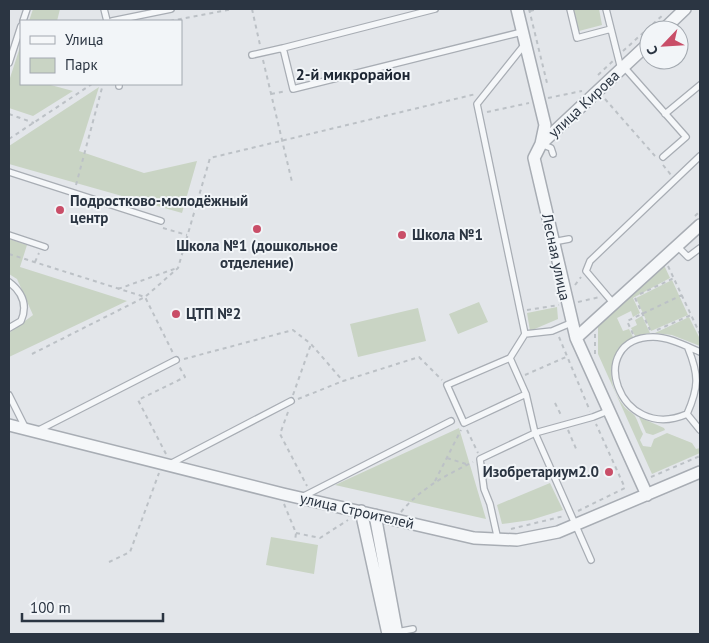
<svg xmlns="http://www.w3.org/2000/svg" width="709" height="643" viewBox="0 0 709 643" font-family="'PT Sans',sans-serif">
  <style>
    .green { fill: #c9d4c4 }
    .lines { fill: none; stroke-linecap: round; stroke-linejoin: round }
    .lane-casing { stroke: #a8adb4; stroke-width: 8 }
    .street-casing { stroke: #a8adb4; stroke-width: 14 }
    .path { stroke: #bcc1c6; stroke-width: 2; stroke-dasharray: 4 4; stroke-linecap: butt }
    .lane { stroke: #f5f7f9; stroke-width: 5.5 }
    .street { stroke: #f5f7f9; stroke-width: 11 }
    .poi-dot { fill: #c94e68; stroke: #f2f5f8; stroke-width: 2 }
    .labels { text-anchor: middle; stroke-width: 4; stroke-linejoin: round; paint-order: stroke }
    .street-label { font-size: 15px; fill: #2b3542; stroke: #f2f5f8 }
    .poi-label { font-size: 15px; font-weight: bold; fill: #2b3542; stroke: #f2f5f8; text-anchor: start }
    .neighbourhood-label { font-size: 16px; font-weight: bold; fill: #1d2633; stroke: #f2f5f8 }
  </style>
  <rect width="100%" height="100%" fill="#e3e6ea"/>
  <path class="green" d="M33,9H60L57,21H29Z
    M573,9H599L602,25L579,31Z
    M21,44V84H47L73,91L33,116L9,108V81Z
    M99,87L79,151L144,173L197,161L182,213L9,164V146Z
    M9,239L27,245L20,267L127,301L9,357V333L33,315L17,279L9,274Z
    M664,265L670,278L633,298L640,313L633,317L631,311L617,318L623,331L629,329L633,337C606,354 606,382 623,405C626,410 632,412 635,416C638,421 640,429 643,434L640,440L643,446L651,447L654,439L667,433L692,443L696,449L700,448V453L652,474L598,354V327Z
    M672,280L688,315L651,331L636,298Z
    M479,302L488,322L458,334L449,314Z
    M557,307L558,319L530,331L527,313Z
    M418,308L426,341L358,357L350,324Z
    M642,316L650,333L635,336L631,328L637,325L635,320Z
    M689,317L700,339V346L672,335L655,333Z
    M639,417L664,428L665,430L653,435L646,433Z
    M459,428L486,519L335,485Z
    M550,483L563,510L531,520L502,524L497,505Z
    M271,537L318,545L314,574L266,565Z"/>
  <g class="lines">
    <defs>
      <path id="lane" d="M104,9L107,21
        M435,9L283,48L293,89L522,32
        M570,9L577,38L611,29
        M606,9L621,69
        M23,21L27,9
        M112,21L171,9
        M252,55L283,48
        M9,63L21,26
        M624,67L686,137L663,157
        M119,84V86
        M665,114L700,85
        M541,144L551,148L553,154
        M9,172L161,221
        M9,235L45,247
        M553,242L569,239
        M677,246L688,257L700,248
        M9,282C22,292 28,305 21,321L9,328
        M614,304L586,271L590,261L700,156
        M525,334L477,104L525,44
        M688,348C699,375 699,387 687,414C618,444 584,338 653,337C669,337 686,346 700,352
        M526,394L464,423L447,385L510,358L525,334L552,331L571,323
        M9,395L26,429
        M687,414L700,430
        M37,431L176,360
        M170,464L291,401
        M302,497L451,421
        M498,540L490,504L484,489L480,459L535,433L526,394L510,358
        M591,560L535,433L593,417L608,411
        M397,632L413,629"/>
      <path id="street" d="M517,9L545,125L541,144L534,158L576,338L647,495
        M663,30L685,9
        M541,144L649,43
        M576,338L700,225
        M9,425L283,494L474,538L517,540L558,532L700,472
        M361,511L388,634
        M375,515L397,634"/>
    </defs>
    <use href="#lane" class="lane-casing"/>
    <use href="#street" class="street-casing"/>
    <path class="path" d="M252,9L260,45
      M529,9L547,83
      M530,11L538,9
      M170,21L233,9
      M623,51L664,14
      M263,60L292,182
      M598,75L613,61
      M271,94L286,91
      M548,98L582,91
      M605,99L655,156
      M487,112L529,103
      M9,114L34,123
      M9,139L92,84
      M663,165L671,175
      M76,185L103,84
      M695,216L700,211
      M163,228L187,235
      M9,254L145,297L178,268L210,158L476,94
      M35,262L39,253
      M668,266L700,334
      M575,285L581,277
      M118,289L177,268
      M640,294L674,278
      M635,298L650,330
      M578,302L600,297
      M527,310L559,305
      M657,330L691,315
      M595,334V354
      M633,334L627,321L682,295
      M559,337L590,411
      M32,354L145,297L173,353
      M184,359L293,330L311,344L343,381
      M525,375L566,357
      M293,395L311,344
      M298,399L343,381L419,357L442,380
      M555,403L562,417
      M288,412L280,434L307,486
      M467,430L478,453
      M568,430L577,451
      M166,454L138,400L185,377L179,366
      M447,458L466,464
      M651,477L700,456
      M435,481L461,430
      M284,504L296,533L295,541
      M578,511L625,488L596,424
      M401,512C420,489 446,475 473,462
      M511,529L564,516
      M296,533L320,538L348,520
      M109,562L130,552L159,473"/>
    <use href="#lane" class="lane"/>
    <use href="#street" class="street"/>
  </g>
  <g class="poi-dot">
    <circle cx="60" cy="210" r="5"/>
    <circle cx="257" cy="229" r="5"/>
    <circle cx="402" cy="235" r="5"/>
    <circle cx="176" cy="314" r="5"/>
    <circle cx="609" cy="472" r="5"/>
  </g>
  <g class="labels">
    <g class="street-label">
      <text transform="translate(584 104) rotate(-43)" y="5">улица Кирова</text>
      <text transform="translate(556 257) rotate(78)" y="5">Лесная улица</text>
      <text transform="translate(357 511) rotate(13)" y="5">улица Строителей</text>
    </g>
    <g class="poi-label">
      <text x="70" y="206">Подростково-молодёжный<tspan x="70" dy="17">центр</tspan></text>
      <text x="412" y="240">Школа №1</text>
      <text x="257" y="251" text-anchor="middle">Школа №1 (дошкольное<tspan x="257" dy="17">отделение)</tspan></text>
      <text x="186" y="319">ЦТП №2</text>
      <text x="599" y="477" text-anchor="end">Изобретариум2.0</text>
    </g>
    <g class="neighbourhood-label">
      <text x="353" y="80">2-й микрорайон</text>
    </g>
  </g>
  <rect width="709" height="643" fill="none" stroke="#2b3542" stroke-width="20"/>
  <rect x="20" y="20" width="162" height="65" fill="#f2f5f8" stroke="#a2a8af"/>
  <rect x="30" y="36" width="25" height="8" fill="#f5f7f9" stroke="#a2a8af"/>
  <text x="65" y="45" font-size="15" fill="#2b3542">Улица</text>
  <rect x="30" y="58" width="25" height="15" fill="#c9d4c4" stroke="#a2a8af"/>
  <text x="65" y="70" font-size="15" fill="#2b3542">Парк</text>
  <g transform="translate(664 45) rotate(245)"><circle r="24" fill="#f2f5f8" stroke="#a2a8af"/>
  <path d="M0-4L9 19L0 12L-9 19Z" fill="#c94e68"/>
  <text y="-8" font-size="14" font-weight="bold" text-anchor="middle" fill="#2b3542">С</text>
  </g>
  <path d="M22 613v8h141v-8" fill="none" stroke="#2b3542" stroke-width="2.5"/>
  <text x="30" y="613" font-size="15" fill="#2b3542" stroke="#f2f5f8" stroke-width="4" paint-order="stroke">100 m</text>
</svg>
